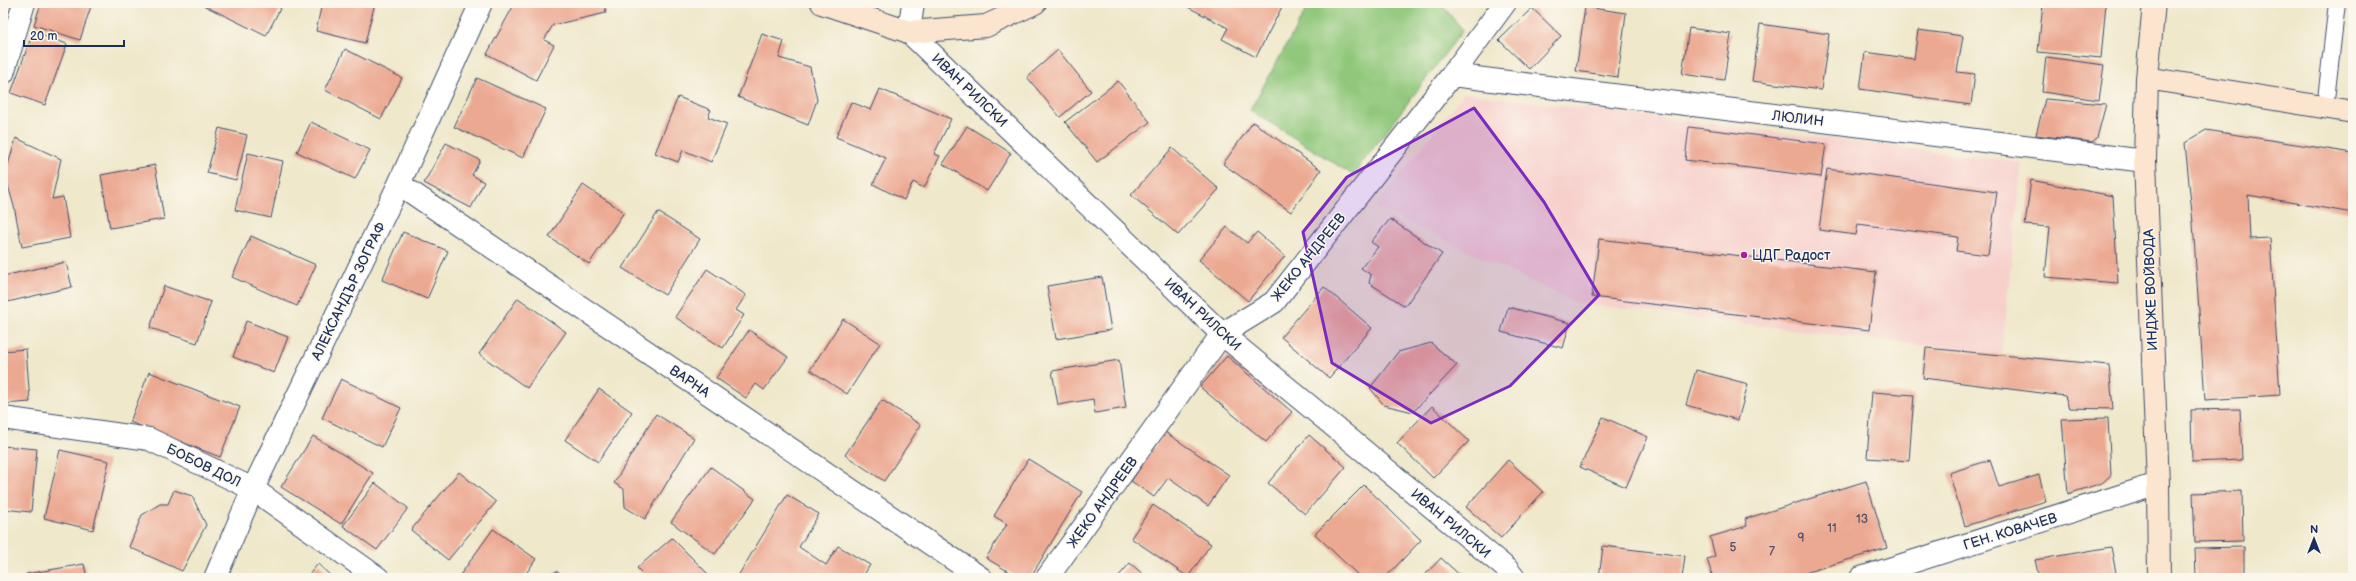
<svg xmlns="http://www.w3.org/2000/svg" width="2356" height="581" viewBox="0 0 2356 581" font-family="'Balsamiq Sans',sans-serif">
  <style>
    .built { fill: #f7d0cc }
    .green { fill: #90c77a; stroke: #567b6c }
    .building { fill: #eca992 }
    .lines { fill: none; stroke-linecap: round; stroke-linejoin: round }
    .lane-casing { stroke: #3b4b6e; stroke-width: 18 }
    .street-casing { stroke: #3b4b6e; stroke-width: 24 }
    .secondary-casing { stroke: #3b4b6e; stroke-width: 24 }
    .lane { stroke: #fff; stroke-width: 16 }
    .street { stroke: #fff; stroke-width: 22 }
    .secondary { stroke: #fce5cf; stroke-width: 22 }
    .marked { fill: #7b2cbf; fill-opacity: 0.2; stroke: #7b2cbf; stroke-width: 3; stroke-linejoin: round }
    .poi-dot { fill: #b5179e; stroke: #fbf7ec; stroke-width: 1.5 }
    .labels { text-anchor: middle; stroke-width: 3; stroke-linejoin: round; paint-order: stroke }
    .number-label { font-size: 12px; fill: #4f4e6b }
    .street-label { font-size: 14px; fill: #1b2f5e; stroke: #fbf7ec }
    .poi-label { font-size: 14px; fill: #1b2f5e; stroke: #fbf7ec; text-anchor: start }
  </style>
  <rect width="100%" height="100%" fill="#fbf7ec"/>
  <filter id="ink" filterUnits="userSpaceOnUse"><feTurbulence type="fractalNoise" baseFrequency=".025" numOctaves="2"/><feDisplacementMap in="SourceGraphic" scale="8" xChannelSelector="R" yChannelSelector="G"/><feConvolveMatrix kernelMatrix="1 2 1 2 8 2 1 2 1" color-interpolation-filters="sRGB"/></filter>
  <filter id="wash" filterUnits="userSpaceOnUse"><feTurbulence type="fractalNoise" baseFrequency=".012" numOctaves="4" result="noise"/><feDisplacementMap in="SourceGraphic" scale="16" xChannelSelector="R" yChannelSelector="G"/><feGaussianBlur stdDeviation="0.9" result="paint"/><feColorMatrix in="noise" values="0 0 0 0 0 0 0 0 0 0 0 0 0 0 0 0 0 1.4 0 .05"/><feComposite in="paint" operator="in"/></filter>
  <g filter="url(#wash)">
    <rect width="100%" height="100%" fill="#efe8cb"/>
    <path class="built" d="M1464,93L2022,163L2001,355L1576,303L1376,207Z"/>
    <path class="green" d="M1310,3H1440L1463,30L1353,175L1250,110Z"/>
    <g id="blocks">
      <path class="building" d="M41,3H92L80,40L34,25Z
        M204,3H283L266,36L203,5Z
        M322,3H375L365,43L316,31Z
        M515,3H604L606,13L553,25L544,40L554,45L536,80L487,54Z
        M1188,3H1284L1256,57L1222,39L1228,28L1186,6Z
        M2043,3H2106L2101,58L2038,52Z
        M1585,7L1626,13L1618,77L1576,71Z
        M1532,8L1561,36L1529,69L1499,40Z
        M1760,24L1829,34L1821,90L1752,81Z
        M1689,28L1731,34L1724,80L1682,74Z
        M1918,30L1963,36L1957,72L1975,74L1971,105L1860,89L1865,52L1914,59Z
        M33,32L67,44L45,105L11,93Z
        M762,34L784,41L779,58L810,67L817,100L808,125L738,97Z
        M345,49L402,78L381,119L325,90Z
        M1058,50L1091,91L1060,117L1027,77Z
        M2046,57L2104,65L2099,100L2042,92Z
        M477,78L546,109L523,158L454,127Z
        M1118,81L1150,122L1097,162L1065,122Z
        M880,89L951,119L934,154L940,156L924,188L913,182L904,200L873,184L886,158L836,137L851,102L871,110Z
        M678,97L711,110L708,117L727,124L711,162L683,150L678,162L655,153Z
        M2045,99L2106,104L2097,138L2092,142L2036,135Z
        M311,122L370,150L355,179L297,152Z
        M1253,122L1321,170L1291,212L1223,164Z
        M967,126L1011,153L987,191L943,164Z
        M1689,127L1826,144L1821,177L1685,160Z
        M219,128L247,135L236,180L207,173Z
        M2206,130L2353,153V213L2248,195L2250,239L2270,238L2280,395L2205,400L2193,223L2185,143Z
        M16,138L61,159L52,199L63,197L70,238L22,247L14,206L5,175Z
        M446,143L480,160L472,175L484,182L471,208L424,183Z
        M1172,148L1219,189L1178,235L1131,195Z
        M248,153L283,161L271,218L235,210Z
        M155,165L164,219L110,228L101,175Z
        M1827,169L1997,192L1988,255L1956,251L1958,237L1858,224L1856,235L1819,230Z
        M2031,180L2113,196L2118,283L2045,277L2050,227L2025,225Z
        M583,185L624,212L589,264L549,237Z
        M658,212L700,239L665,295L622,268Z
        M1390,219L1442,254L1405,306L1369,283L1371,275L1361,268L1378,247L1371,242Z
        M1227,227L1247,243L1257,232L1285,256L1248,301L1199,260Z
        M403,232L448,251L427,299L382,280Z
        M251,236L316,265L297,306L232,277Z
        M1599,239L1876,272L1869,330L1592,297Z
        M66,262L72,287L3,303V276Z
        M707,269L746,295L736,310L744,315L723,348L675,317Z
        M1102,277L1111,330L1056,339L1047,286Z
        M164,286L211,302L197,343L150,328Z
        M1324,287L1372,328L1329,378L1281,337Z
        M518,298L566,332L527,388L479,354Z
        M1508,307L1570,323L1563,348L1501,332Z
        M843,319L880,343L847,394L810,370Z
        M246,321L288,337L274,373L233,357Z
        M749,330L788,357L764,390L756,384L746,398L716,378Z
        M1431,343L1457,365L1413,412L1384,405L1370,388L1398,352Z
        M1926,348L2109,365L2113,409L2069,408L2065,396L1923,378Z
        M26,349L30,402L3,404V351Z
        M1227,356L1292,412L1266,442L1200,387Z
        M1119,360L1126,408L1095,413L1093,399L1058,405L1052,371Z
        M1696,370L1748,384L1738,420L1686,405Z
        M149,372L240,407L220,457L130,422Z
        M341,379L401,408L382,447L322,418Z
        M599,389L632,412L598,462L565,440Z
        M1872,392L1914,395L1909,461L1867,458Z
        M882,400L921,425L884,481L845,455Z
        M1432,406L1469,441L1433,478L1397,443Z
        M2240,409L2242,460L2192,462L2191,410Z
        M656,414L694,438L645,519L625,507L624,489L614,483Z
        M1603,417L1648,437L1626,487L1580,467Z
        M2108,418L2111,475L2102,483L2068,494L2062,419Z
        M1165,432L1229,475L1208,506L1168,478L1154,497L1131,481Z
        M1309,435L1346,467L1305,514L1268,483Z
        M313,436L373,473L341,524L281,487Z
        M3,446L37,449L31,512L3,509Z
        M60,450L109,461L93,530L44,518Z
        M1028,459L1082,492L1030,578H1019L986,558L1007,524L994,516Z
        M1508,460L1543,492L1501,538L1466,507Z
        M1990,460L1999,487L2039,475L2046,501L1965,526L1949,473Z
        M711,467L755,499L715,554L671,522Z
        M459,472L496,502L448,560L411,530Z
        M1866,481L1887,548L1788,578H1713L1707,559L1715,556L1710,537L1747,526L1745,519Z
        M375,483L408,508L377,550L343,526Z
        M1364,485L1421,540L1385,578H1361L1315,534Z
        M174,490L192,496L206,525L182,571L129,547L142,515L160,504H168Z
        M2242,491L2243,541L2195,542L2193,493Z
        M787,495L819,514L799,547L826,565L838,546L870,565L862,578H741L738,576Z
        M1153,505L1211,544L1188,577L1131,538Z
        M493,529L536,559L523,578H458Z
        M672,538L710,576L708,578H672L669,576L666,578H647L637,568Z
        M1603,546L1685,556L1682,578H1599Z
        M2111,547L2117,578H2039L2035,560Z
        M2244,547V578H2196L2195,548Z
        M1441,558L1463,578H1422Z
        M1130,563L1147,578H1117Z
        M84,564L87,578H26V574Z
        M318,564L333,578H306Z
        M556,571L566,578H551Z
        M1960,573L1961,578H1946Z"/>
    </g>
  </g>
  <g filter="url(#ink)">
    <use href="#blocks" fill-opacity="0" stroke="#3b4b6e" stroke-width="1"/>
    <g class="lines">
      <defs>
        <path id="lane" d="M2325,108L2337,3"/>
        <path id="street" d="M913,3L909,32L1222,334L1507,569L1514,578
          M3,73L24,3
          M1452,75L2145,161
          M399,184L981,578
          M3,418L149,439L253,489L378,578
          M215,578L253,489L399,184L481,3
          M1047,578L1222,334L1274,302L1452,75L1505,3
          M1861,578L2158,484"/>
        <path id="secondary" d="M822,3L909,32L986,26L1035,3
          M2154,3L2147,78L2145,161L2158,484L2159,578
          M2147,78L2353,112"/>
      </defs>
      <use href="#lane" class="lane-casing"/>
      <use href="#street" class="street-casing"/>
      <use href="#secondary" class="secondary-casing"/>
      <use href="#lane" class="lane"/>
      <use href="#street" class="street"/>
      <use href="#secondary" class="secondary"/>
    </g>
  </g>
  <path class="marked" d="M1474,108L1544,202L1599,295L1510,386L1431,423L1332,363L1303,232L1347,177Z"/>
  <circle class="poi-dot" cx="1744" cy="255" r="4"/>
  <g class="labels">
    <g class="number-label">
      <text x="1862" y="523">13</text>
      <text x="1832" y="532">11</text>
      <text x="1801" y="542">9</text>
      <text x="1733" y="551">5</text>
      <text x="1772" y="555">7</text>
    </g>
    <g class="street-label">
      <text transform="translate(970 90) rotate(44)" y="5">ИВАН РИЛСКИ</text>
      <text transform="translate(1798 118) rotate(7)" y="5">ЛЮЛИН</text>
      <text transform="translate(1308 257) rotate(-51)" y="5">ЖЕКО АНДРЕЕВ</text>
      <text transform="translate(2150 290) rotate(-92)" y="5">ИНДЖЕ ВОЙВОДА</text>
      <text transform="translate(348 291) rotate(-64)" y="5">АЛЕКСАНДЪР ЗОГРАФ</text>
      <text transform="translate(1203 314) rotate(43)" y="5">ИВАН РИЛСКИ</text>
      <text transform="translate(690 381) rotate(34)" y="5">ВАРНА</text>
      <text transform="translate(204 465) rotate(26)" y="5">БОБОВ ДОЛ</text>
      <text transform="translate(1102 502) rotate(-54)" y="5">ЖЕКО АНДРЕЕВ</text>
      <text transform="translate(1451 523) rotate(40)" y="5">ИВАН РИЛСКИ</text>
      <text transform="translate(2010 531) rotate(-17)" y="5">ГЕН. КОВАЧЕВ</text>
    </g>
    <g class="poi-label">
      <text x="1752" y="260">ЦДГ Радост</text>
    </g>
  </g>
  <rect width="2356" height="581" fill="none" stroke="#fbf7ec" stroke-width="16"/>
  <g transform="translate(2314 539)" stroke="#fbf7ec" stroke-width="3" paint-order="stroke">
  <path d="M0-3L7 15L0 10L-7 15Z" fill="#1b2f5e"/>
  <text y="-6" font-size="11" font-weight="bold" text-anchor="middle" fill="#1b2f5e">N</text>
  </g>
  <path d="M24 40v6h100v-6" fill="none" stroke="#1b2f5e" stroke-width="2"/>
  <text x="30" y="40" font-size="12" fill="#1b2f5e" stroke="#fbf7ec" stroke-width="3" paint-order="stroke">20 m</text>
</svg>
